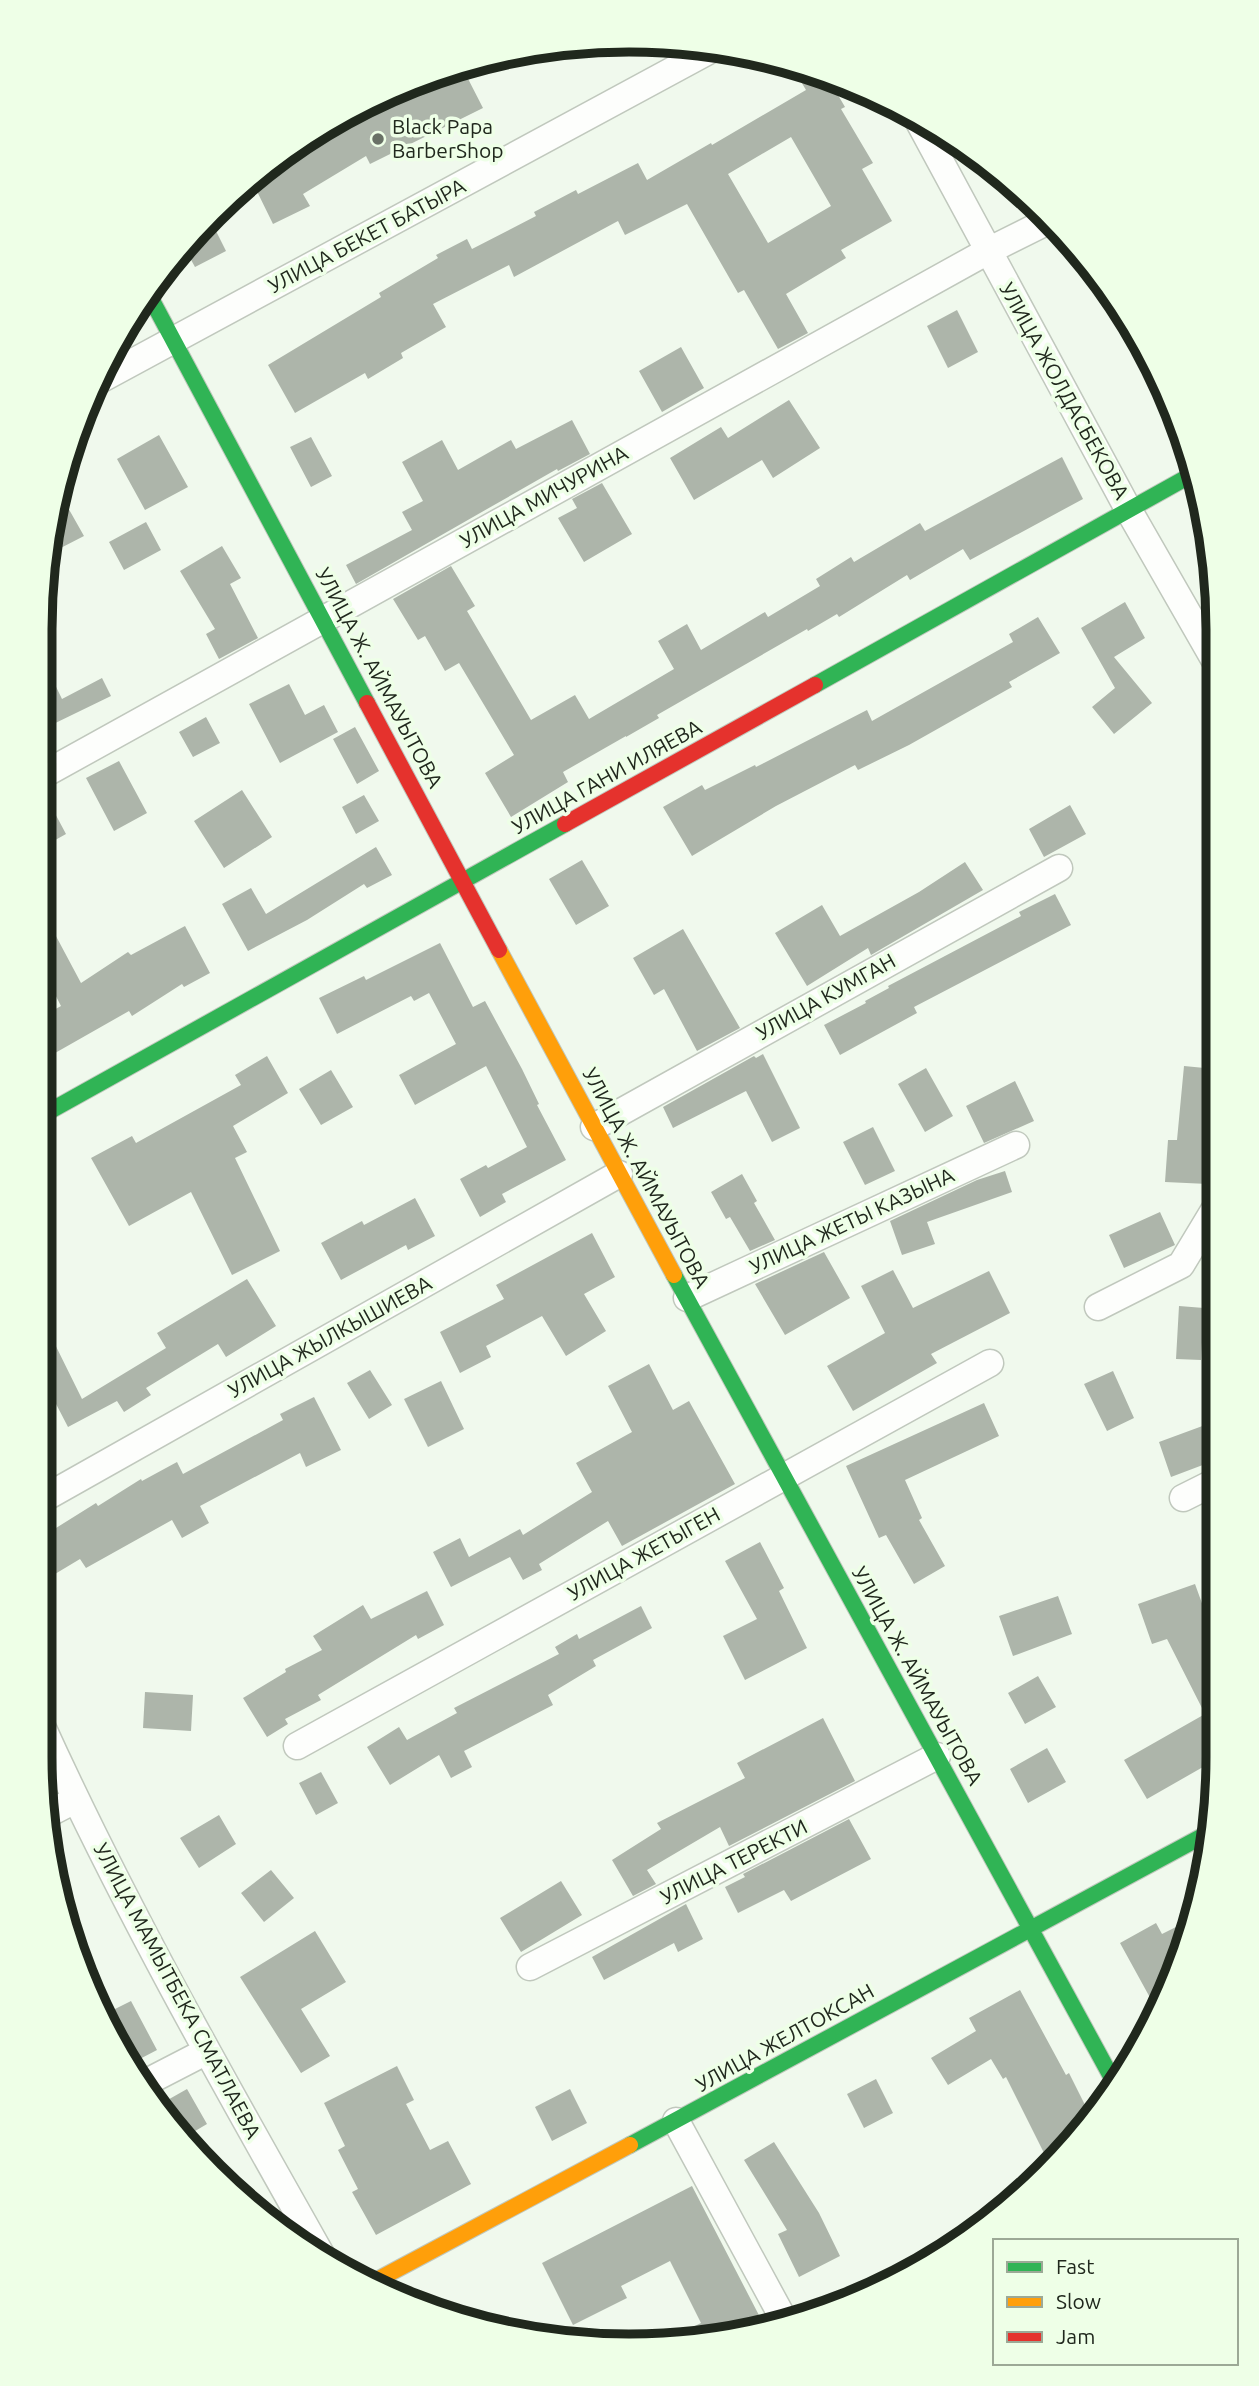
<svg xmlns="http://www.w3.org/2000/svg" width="1259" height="2386" viewBox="0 0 1259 2386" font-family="Ubuntu,sans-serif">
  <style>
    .building { fill: #adb5aa; fill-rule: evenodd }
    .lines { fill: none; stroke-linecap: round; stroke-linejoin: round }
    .street-casing { stroke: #c0c8bd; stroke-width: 29 }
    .fast-casing { stroke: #c0c8bd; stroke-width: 18 }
    .slow-casing { stroke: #c0c8bd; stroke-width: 18 }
    .jam-casing { stroke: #c0c8bd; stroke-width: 18 }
    .street { stroke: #fdfefc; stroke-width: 26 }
    .fast { stroke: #30b455; stroke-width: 16 }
    .slow { stroke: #ff9f0a; stroke-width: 16 }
    .jam { stroke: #e5322d; stroke-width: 16 }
    .poi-dot { fill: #697166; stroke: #eeffe7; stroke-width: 2.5 }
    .labels { text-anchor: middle; stroke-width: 7; stroke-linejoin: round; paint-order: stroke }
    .poi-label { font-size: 21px; fill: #20281d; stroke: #eeffe7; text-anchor: start }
    .street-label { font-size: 21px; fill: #20281d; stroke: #eeffe7 }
    .rim { fill: none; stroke: #20281d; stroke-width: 9 }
  </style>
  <rect width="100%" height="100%" fill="#f0f9ed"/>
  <path class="building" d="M790,63L828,78L845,107L841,109L873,163L862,169L892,221L841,250L846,258L786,294L808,333L778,349L744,290L738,293L687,204L625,235L618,221L514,277L509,265L433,304L446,327L401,353L403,358L368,379L365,373L295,413L268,365L381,297L379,293L438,258L436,255L467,239L472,249L536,216L534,212L576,190L578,194L638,163L647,180L711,143L712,145L806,90ZM791,137L831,206L768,243L728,174Z
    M463,69L483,108L370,164L366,156L303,194L310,206L273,224L251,179L323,128L328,136Z
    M210,219L226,251L195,267L184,247Z
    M957,310L978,352L948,368L927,326Z
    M681,347L704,388L662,412L639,371Z
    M789,400L820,448L773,478L762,460L694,500L670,458L721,427L728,438Z
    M572,420L590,454L558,471L557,469L356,584L346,565L412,530L402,512L423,501L402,462L442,440L458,470L511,440L516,449Z
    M159,435L188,487L145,510L117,459Z
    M311,437L332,476L311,487L290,447Z
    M1062,457L1083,499L970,560L963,549L910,580L907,575L839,617L837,614L808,631L807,629L657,715L659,718L626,737V736L563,772L568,782L511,817L485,773L514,755L459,663L445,671L425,636L418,640L393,599L451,566L475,606L467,611L531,720L575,695L589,719L674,669L658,641L687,624L701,650L765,612L768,617L820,586L816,579L851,557L854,562L920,523L925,531Z
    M602,483L632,534L584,562L558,518L577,508L572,499Z
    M58,490L84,536L47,555Z
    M146,522L161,550L124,570L109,542Z
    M222,546L241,578L230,584L258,638L219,659L206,634L215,629L180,571Z
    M1125,602L1145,638L1114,657L1152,703L1114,734L1092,707L1115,688L1081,628Z
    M1038,617L1060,653L1009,682L1012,687L909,745L858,770L855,765L776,806L692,856L663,807L702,785L705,790L755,765L756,767L867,710L872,721L1013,642L1009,634Z
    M41,656L62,699L102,678L111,696L41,730Z
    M289,684L305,715L324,705L338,732L280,763L249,704Z
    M206,717L220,743L193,757L179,732Z
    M355,727L379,771L357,784L333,739Z
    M119,761L147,813L114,831L86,778Z
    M242,790L272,837L224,868L194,821Z
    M43,791L66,834L41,848V792Z
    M364,795L379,821L356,834L342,807Z
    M1070,805L1086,834L1044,857L1029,829Z
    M376,847L392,875L367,888L364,884L307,920L248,951L222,904L251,888L266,914Z
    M582,860L609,906L576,925L549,879Z
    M965,862L983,890L871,955L868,948L807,986L775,933L822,905L840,936L919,892Z
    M1055,894L1071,925L914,1007L917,1013L840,1055L824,1025L866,1003L865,1001L889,988L888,986L1021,916L1019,912Z
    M41,908L81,983L128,952L131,955L185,926L210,973L184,987L182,984L132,1016L129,1011L41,1061V1017L61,1006L41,967Z
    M683,929L740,1028L697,1051L664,989L654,995L633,958Z
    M440,943L473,1007L485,1001L522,1069L539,1104L537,1105L566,1160L502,1194L506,1202L480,1217L460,1179L486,1165L488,1168L527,1147L486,1066L415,1105L399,1075L456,1044L429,993L414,1001L411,996L337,1034L319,998L364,976L366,980Z
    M763,1054L800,1128L772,1142L746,1091L673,1128L663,1107L754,1056L756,1058Z
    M267,1056L288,1093L233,1126L247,1152L235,1158L280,1251L232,1275L191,1192L129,1226L91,1158L132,1136L136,1143L241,1085L235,1075Z
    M1184,1066L1215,1069V1112H1213L1208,1184L1165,1182L1168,1140H1177Z
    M926,1068L953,1116L925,1132L898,1084Z
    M331,1070L353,1107L321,1125L299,1089Z
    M1015,1081L1034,1121L984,1143L966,1106Z
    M873,1127L895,1171L865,1185L843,1142Z
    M1005,1171L1012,1192L927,1222L935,1244L902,1255L890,1221L977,1180Z
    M742,1174L757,1201L754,1203L775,1240L750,1251L730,1217L726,1219L711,1192Z
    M415,1198L435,1236L408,1250L406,1245L341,1280L321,1243L362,1221L364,1225Z
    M1160,1212L1175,1245L1124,1268L1109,1235Z
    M592,1233L615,1277L584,1294L606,1331L566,1356L542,1316L486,1346L491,1357L460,1373L440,1332L504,1299L496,1285Z
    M824,1252L850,1298L785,1335L755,1284Z
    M893,1270L913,1308L989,1271L1010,1313L931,1354L937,1363L853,1411L827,1366L885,1333L861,1286Z
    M247,1279L276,1326L226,1357L218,1344L146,1388L151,1395L124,1412L117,1401L68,1427L41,1375V1316L82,1399L166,1348L157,1333Z
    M1179,1306L1204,1308L1201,1360L1176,1359Z
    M649,1364L673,1410L689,1401L735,1484L622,1546L608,1521L539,1564L542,1570L523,1580L510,1557L451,1587L433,1552L460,1538L469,1557L520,1529L523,1535L592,1492L576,1463L632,1432L608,1386Z
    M370,1370L392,1405L369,1419L347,1383Z
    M1113,1371L1134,1418L1107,1431L1084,1384Z
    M441,1381L464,1429L428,1447L404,1399Z
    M314,1397L341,1450L306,1467L300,1453L200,1506L209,1523L182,1538L172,1520L86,1568L80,1559L40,1583V1538L96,1503L98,1506L141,1479L142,1481L177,1462L183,1474L283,1420L280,1414Z
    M984,1403L999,1436L905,1480L922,1518L919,1520L945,1566L914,1584L886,1535L879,1538L846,1466Z
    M1216,1421V1460L1171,1477L1159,1442Z
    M760,1542L784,1588L779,1591L807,1648L745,1680L723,1636L757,1619L725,1561Z
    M1195,1584L1217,1645V1759L1147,1799L1124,1760L1205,1714L1167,1639L1152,1644L1138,1604Z
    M427,1591L444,1625L418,1639L416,1635L318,1695L321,1700L285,1719L288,1724L267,1737L243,1698L286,1672L285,1669L322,1650L313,1636L363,1605L371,1619Z
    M1058,1596L1072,1634L1013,1656L999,1616Z
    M641,1606L652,1628L593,1660L596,1666L548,1695L553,1705L464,1751L472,1767L451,1778L439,1755L390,1785L367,1747L399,1727L407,1740L457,1713L454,1708L559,1654L555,1647L577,1634L579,1639Z
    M1038,1676L1056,1707L1025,1724L1008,1693Z
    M145,1692L193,1695L191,1731L143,1728Z
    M823,1718L855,1781L729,1846L720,1827L647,1870L656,1884L633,1896L612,1860L661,1829L657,1823L745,1778L737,1763Z
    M1047,1748L1066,1782L1028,1803L1010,1769Z
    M321,1772L338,1803L316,1815L299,1783Z
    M219,1815L236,1844L199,1868L180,1838Z
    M849,1819L871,1859L791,1901L784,1890L738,1913L725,1887L745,1877L743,1874Z
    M271,1870L294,1898L264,1922L241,1893Z
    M561,1881L582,1915L521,1952L500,1918Z
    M686,1904L703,1939L678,1952L674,1943L604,1980L592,1957Z
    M1196,1917L1177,1967L1159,2014L1120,1943L1156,1923L1162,1934Z
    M315,1931L346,1982L301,2009L330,2056L301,2073L240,1977Z
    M1020,1990L1066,2075L1069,2073L1089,2113L1067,2143L1045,2155L1006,2077L1003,2079L991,2059L948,2085L931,2058L976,2031L969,2018Z
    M131,2001L157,2050L134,2062L107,2013Z
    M397,2066L414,2100L406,2104L430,2150L448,2141L471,2184L376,2235L352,2192L358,2189L338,2150L345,2146L324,2103Z
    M876,2079L893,2113L864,2128L847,2094Z
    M187,2089L207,2124L185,2137L162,2116L157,2106Z
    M570,2089L587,2123L552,2141L535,2107Z
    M774,2142L819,2213L840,2256L799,2277L778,2234L787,2230L744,2160Z
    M692,2186L763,2323L706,2341L662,2342L701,2323L670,2261L621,2286L627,2298L573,2325L542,2263Z"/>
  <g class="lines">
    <defs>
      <path id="street" d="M918,120L1128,509L1214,659
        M96,382L712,49
        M41,776L988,251L1048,221
        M594,1127L1059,868
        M687,1298L1016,1145
        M1098,1307L1181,1265L1216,1207
        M1183,1498L1217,1481
        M41,1500L619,1174
        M40,1722C123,1905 223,2081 322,2256
        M297,1746L990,1363
        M50,1813L75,1800
        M530,1967L937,1756
        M145,2083L207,2051
        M676,2121L783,2318"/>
      <path id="fast" d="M148,293L367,703
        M815,685L1193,474
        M41,1116L565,824
        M674,1275L1113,2080
        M630,2145L1212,1831"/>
      <path id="slow" d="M499,950L674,1275
        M377,2280L630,2145"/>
      <path id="jam" d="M367,703L499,950
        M565,824L815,685"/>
    </defs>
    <use href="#street" class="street-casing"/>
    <use href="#fast" class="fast-casing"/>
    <use href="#slow" class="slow-casing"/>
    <use href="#jam" class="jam-casing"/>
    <use href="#street" class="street"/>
    <use href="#fast" class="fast"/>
    <use href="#slow" class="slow"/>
    <use href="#jam" class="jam"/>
  </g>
  <circle class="poi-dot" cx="378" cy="139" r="7"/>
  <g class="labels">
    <g class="poi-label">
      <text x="392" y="134">Black Papa<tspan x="392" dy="24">BarberShop</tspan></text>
    </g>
    <g class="street-label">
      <text transform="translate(367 236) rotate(-28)" y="7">УЛИЦА БЕКЕТ БАТЫРА</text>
      <text transform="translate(1064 391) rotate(61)" y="7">УЛИЦА ЖОЛДАСБЕКОВА</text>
      <text transform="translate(544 497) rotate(-29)" y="7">УЛИЦА МИЧУРИНА</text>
      <text transform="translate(379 678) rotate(62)" y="7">УЛИЦА Ж. АЙМАУЫТОВА</text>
      <text transform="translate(607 777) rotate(-29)" y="7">УЛИЦА ГАНИ ИЛЯЕВА</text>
      <text transform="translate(826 997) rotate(-29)" y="7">УЛИЦА КУМГАН</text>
      <text transform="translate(646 1178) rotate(62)" y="7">УЛИЦА Ж. АЙМАУЫТОВА</text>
      <text transform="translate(852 1221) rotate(-25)" y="7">УЛИЦА ЖЕТЫ КАЗЫНА</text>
      <text transform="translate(330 1337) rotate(-29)" y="7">УЛИЦА ЖЫЛКЫШИЕВА</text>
      <text transform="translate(644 1554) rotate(-29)" y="7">УЛИЦА ЖЕТЫГЕН</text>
      <text transform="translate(917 1676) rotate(61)" y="7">УЛИЦА Ж. АЙМАУЫТОВА</text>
      <text transform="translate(734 1862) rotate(-27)" y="7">УЛИЦА ТЕРЕКТИ</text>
      <text transform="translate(177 1991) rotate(62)" y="7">УЛИЦА МАМЫТБЕКА СМАТЛАЕВА</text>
      <text transform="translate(785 2038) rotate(-29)" y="7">УЛИЦА ЖЕЛТОКСАН</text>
    </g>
  </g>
  <path d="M0 0H1259V2386H0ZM629 52H629A577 577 0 0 1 1206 629V1757A577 577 0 0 1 629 2334H629A577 577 0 0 1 52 1757V629A577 577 0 0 1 629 52Z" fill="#eeffe7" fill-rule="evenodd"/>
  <path class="rim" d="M629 52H629A577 577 0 0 1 1206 629V1757A577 577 0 0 1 629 2334H629A577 577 0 0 1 52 1757V629A577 577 0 0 1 629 52Z"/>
  <rect x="993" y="2239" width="245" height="126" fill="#eeffe7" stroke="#9ca996" stroke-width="2"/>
  <rect x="1007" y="2262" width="35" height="10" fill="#30b455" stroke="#9ca996" stroke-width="2"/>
  <text x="1056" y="2274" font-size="21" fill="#20281d">Fast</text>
  <rect x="1007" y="2297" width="35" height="10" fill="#ff9f0a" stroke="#9ca996" stroke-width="2"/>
  <text x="1056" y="2309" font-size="21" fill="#20281d">Slow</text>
  <rect x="1007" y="2332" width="35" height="10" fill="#e5322d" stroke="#9ca996" stroke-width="2"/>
  <text x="1056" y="2344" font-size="21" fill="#20281d">Jam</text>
</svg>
